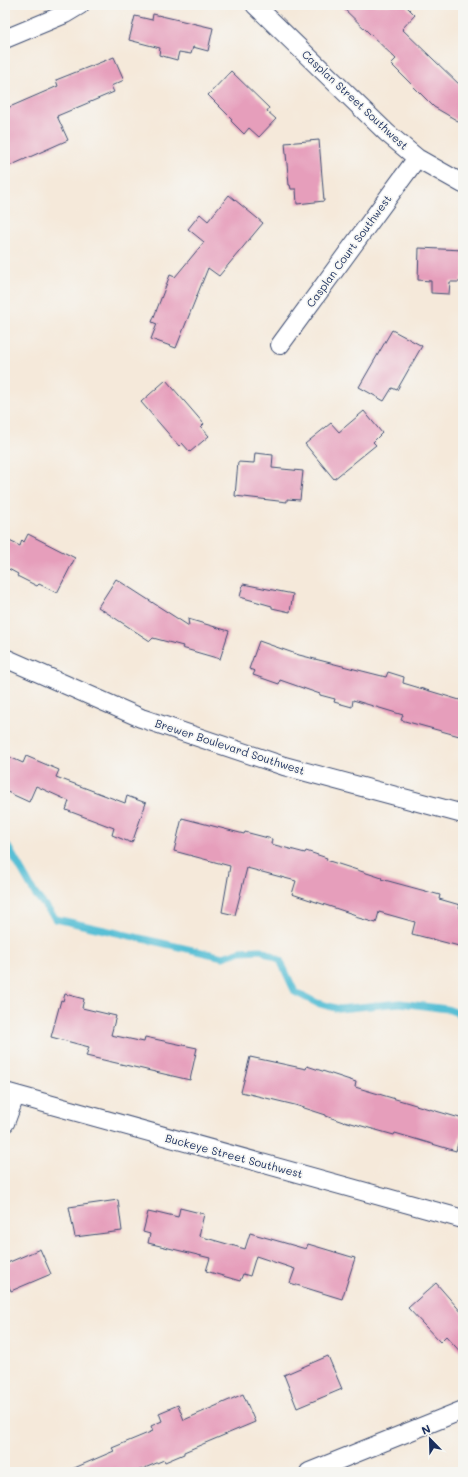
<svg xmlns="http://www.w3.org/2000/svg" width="468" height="1477" viewBox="0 0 468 1477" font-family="Mali,sans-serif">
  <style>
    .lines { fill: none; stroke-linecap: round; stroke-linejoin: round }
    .stream { stroke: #58bfd5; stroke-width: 7 }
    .building { fill: #e69ebb }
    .street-casing { stroke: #3c4b71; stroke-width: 20 }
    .street { stroke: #fff; stroke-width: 18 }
    .labels { text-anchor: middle; stroke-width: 3.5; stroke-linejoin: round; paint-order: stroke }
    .street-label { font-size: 11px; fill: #1b2f5e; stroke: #f6f6f2 }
  </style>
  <rect width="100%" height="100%" fill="#f6f6f2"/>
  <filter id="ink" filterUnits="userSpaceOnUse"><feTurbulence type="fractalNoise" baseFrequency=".025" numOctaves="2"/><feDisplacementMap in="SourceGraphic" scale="8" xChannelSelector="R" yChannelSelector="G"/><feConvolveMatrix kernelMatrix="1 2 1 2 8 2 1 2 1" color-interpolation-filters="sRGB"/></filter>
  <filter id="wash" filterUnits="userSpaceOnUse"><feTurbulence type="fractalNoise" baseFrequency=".012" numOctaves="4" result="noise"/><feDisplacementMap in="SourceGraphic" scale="16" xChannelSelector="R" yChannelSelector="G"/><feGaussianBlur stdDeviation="0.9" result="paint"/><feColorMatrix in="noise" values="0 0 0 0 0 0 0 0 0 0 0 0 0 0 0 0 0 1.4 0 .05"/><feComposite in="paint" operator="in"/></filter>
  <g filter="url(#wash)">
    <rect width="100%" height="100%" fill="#f5e9da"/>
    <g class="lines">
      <path class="stream" d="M5,844L7,845L35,894L56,919L223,957L241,951L261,950L280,960L295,992L317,1003L339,1009L400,1003L447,1009L463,1015"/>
    </g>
    <g id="blocks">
      <path class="building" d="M340,5H405L415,15L402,29L463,88V124L434,107L391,64L396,59Z
        M153,14L213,28L208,51L193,47L191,54L179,52L177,60L159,55L160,48L129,40L135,16L152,20Z
        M114,57L124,80L111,86L114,92L57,116L68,140L5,168V109L58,86L56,80Z
        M231,71L269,108L267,111L276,119L259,137L249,128L244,134L231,121L232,119L208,95Z
        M319,140L324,201L297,204L296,189H291L290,185H289L285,143Z
        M229,195L263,223L219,276L208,268L176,348L151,339L157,324L152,322L170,275L175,277L204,242L188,229L200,214L208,221Z
        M419,248L463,250V277H461V282H450L449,294L431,293V281L418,280Z
        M392,330L422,346L397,390L392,388L384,401L359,387Z
        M166,380L204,424L201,427L209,436L190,452L182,443L179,446L141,402Z
        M364,411L382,433L373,442L376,445L334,479L305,444L331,423L339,432Z
        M255,453L273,455L272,468L303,471L300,500L287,499V502L235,496L238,462L254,463Z
        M28,534L75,558L57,593L39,584L37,586L17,576L18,574L5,567V539L20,546L22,540L24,542Z
        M116,579L189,626L188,619L229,631L220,659L182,648L183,646L153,638L150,641L98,607Z
        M243,584L293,594L290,612L272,608V606L240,597Z
        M259,641L299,655L386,677L388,672L404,677L403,683L463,701V737L401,720L403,715L353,700L352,707L334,702L335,699L320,695V694L280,680L279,684L253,675L255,671L249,669Z
        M5,755L23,763L26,756L59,770L56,777L125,803L127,796L146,803L132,843L112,835L114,828L66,810L69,801L36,786L29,802L5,791Z
        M182,818L244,834L245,832L272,839L271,844L305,853L306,851L327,858L326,860L382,878L381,879L440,895L439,899L460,905L459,908L463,909V947L412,934L415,922L379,912L376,923L355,917L356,915L292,894L296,881L247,868L235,915L222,912L230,866L174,851Z
        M65,994L84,999L82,1008L116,1016L111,1035L144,1042L145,1037L197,1048L190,1080L86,1056L89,1047L51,1037L61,1000L63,1001Z
        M250,1057L306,1069L307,1066L356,1082L355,1087L463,1119V1125L456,1151L395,1133L394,1135L344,1121L343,1122L326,1116V1115L295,1105L241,1092Z
        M118,1200L122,1231L75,1237L69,1207Z
        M180,1208L204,1214L199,1236L245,1249L250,1233L306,1249L308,1244L355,1258L342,1299L290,1283L295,1269L256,1256L250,1276L243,1274L240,1281L206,1271L210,1258L148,1243L150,1234L143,1232L148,1212L157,1214V1212L178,1217Z
        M40,1249L51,1274L11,1291L5,1277V1264Z
        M436,1283L463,1314V1355L446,1336L440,1342L408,1308Z
        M328,1356L342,1389L297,1408L284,1375Z
        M243,1394L255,1422L184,1452V1454L165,1462L164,1460L135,1472H65L114,1451L112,1448L153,1431L151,1426L162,1421L159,1413L178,1405L184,1420Z"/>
    </g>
  </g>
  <g filter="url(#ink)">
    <use href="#blocks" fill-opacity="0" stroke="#3c4b71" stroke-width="1"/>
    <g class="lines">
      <defs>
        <path id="street" d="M255,5L387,133L417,158L463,184
          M5,39L65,14L80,5
          M280,345L417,158
          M5,658L141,718L284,766L463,814
          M5,1092L463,1219
          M5,1123L15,1096
          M309,1472L463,1410"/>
      </defs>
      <use href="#street" class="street-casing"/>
      <use href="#street" class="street"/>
    </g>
  </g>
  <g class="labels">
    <g class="street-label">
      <text transform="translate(355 100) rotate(43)" y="4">Casplan Street Southwest</text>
      <text transform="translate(349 251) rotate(-54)" y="4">Casplan Court Southwest</text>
      <text transform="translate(230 747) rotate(18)" y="4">Brewer Boulevard Southwest</text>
      <text transform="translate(234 1156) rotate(15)" y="4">Buckeye Street Southwest</text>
    </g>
  </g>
  <rect width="468" height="1477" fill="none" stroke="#f6f6f2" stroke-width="20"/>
  <g transform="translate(430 1439) rotate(337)" stroke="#f6f6f2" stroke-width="3" paint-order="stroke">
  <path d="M0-3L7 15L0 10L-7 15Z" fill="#1b2f5e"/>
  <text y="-6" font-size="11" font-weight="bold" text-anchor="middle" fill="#1b2f5e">N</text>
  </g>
</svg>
